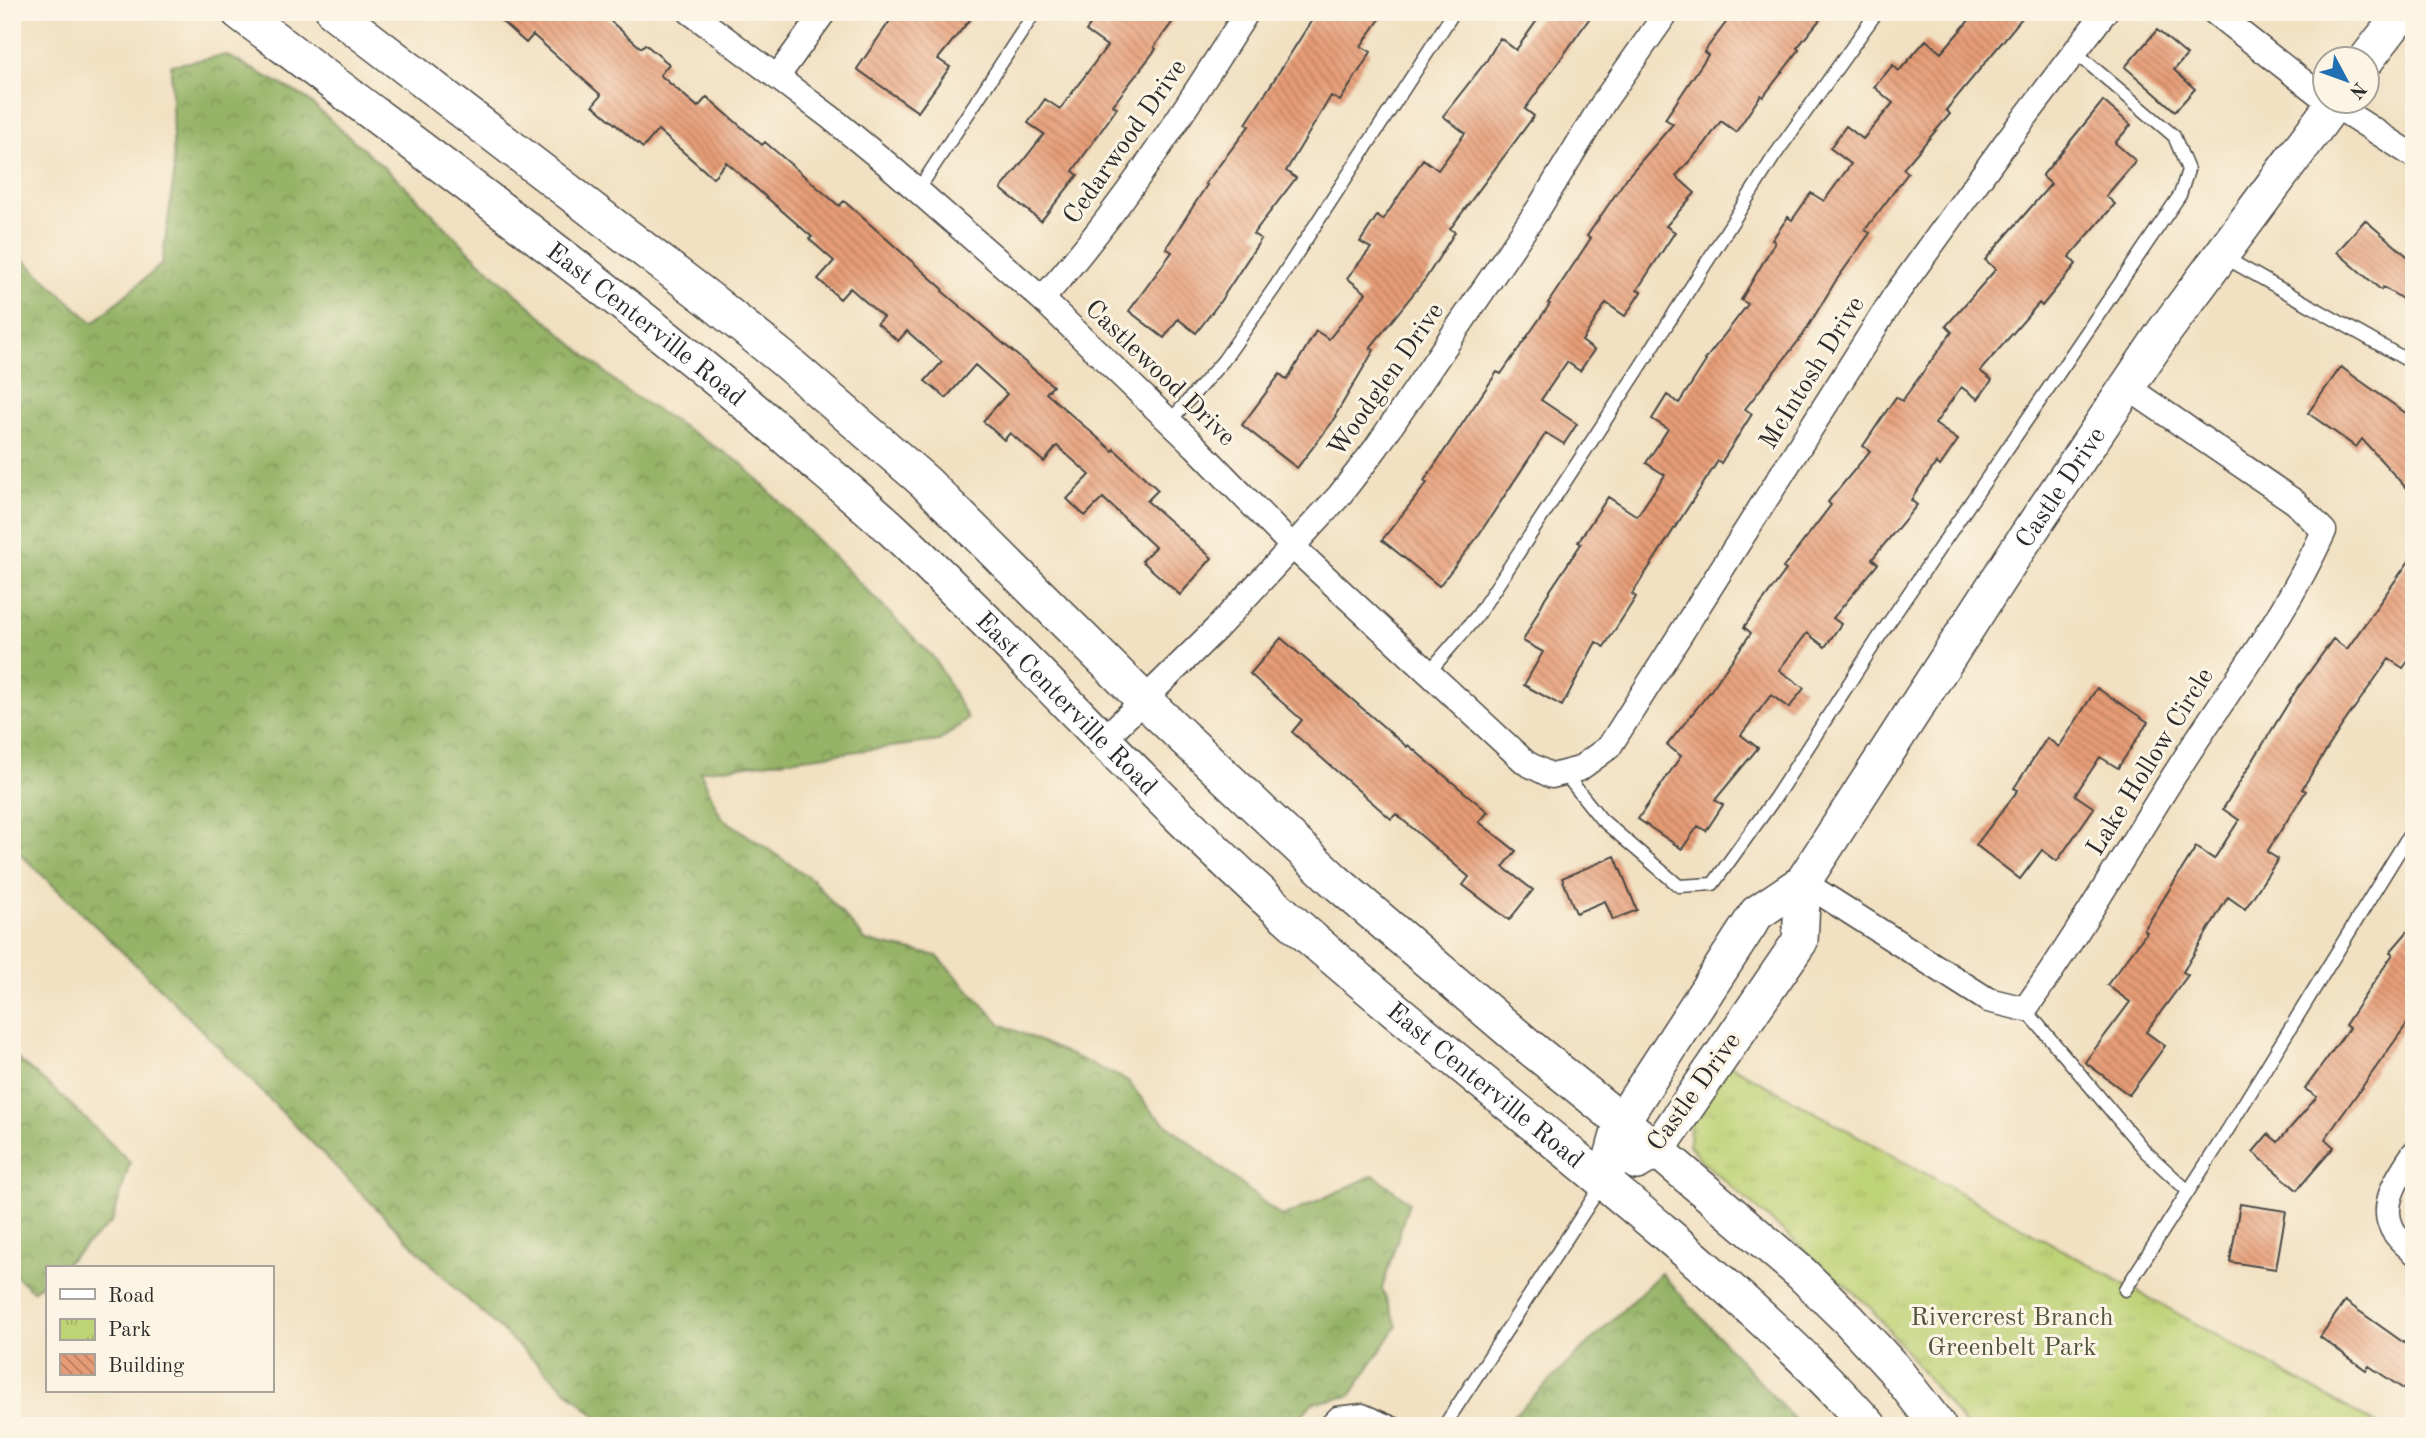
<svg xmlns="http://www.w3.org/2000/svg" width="2426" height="1438" viewBox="0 0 2426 1438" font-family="'Old Standard TT',serif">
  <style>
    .forest { fill: url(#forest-crowns); stroke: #607049; stroke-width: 2 }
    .park { fill: url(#park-tufts); stroke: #747e50; stroke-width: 2 }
    .building { fill: url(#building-back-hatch) }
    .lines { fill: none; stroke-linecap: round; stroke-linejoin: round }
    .lane-casing { stroke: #494642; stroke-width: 15 }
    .street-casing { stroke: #494642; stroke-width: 27 }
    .secondary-casing { stroke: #494642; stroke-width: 38 }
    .lane { stroke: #fff; stroke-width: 12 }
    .street { stroke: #fff; stroke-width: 24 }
    .secondary { stroke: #fff; stroke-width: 35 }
    .labels { text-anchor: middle; stroke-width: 6; stroke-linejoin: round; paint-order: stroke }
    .street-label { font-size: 26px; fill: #2b2b2b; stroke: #fcf5e5 }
    .park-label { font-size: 26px; fill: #50553e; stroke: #fcf5e5 }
  </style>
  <defs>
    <pattern id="forest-crowns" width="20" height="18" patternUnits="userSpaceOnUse" patternTransform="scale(1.75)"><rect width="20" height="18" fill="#96b467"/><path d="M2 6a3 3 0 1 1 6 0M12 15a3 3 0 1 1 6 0" fill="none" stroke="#7b9355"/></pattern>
    <pattern id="park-tufts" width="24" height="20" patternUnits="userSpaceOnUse" patternTransform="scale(1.75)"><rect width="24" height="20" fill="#bed276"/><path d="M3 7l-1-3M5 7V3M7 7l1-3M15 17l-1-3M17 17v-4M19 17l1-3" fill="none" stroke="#a3b466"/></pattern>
    <pattern id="building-back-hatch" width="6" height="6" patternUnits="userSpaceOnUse" patternTransform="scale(1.75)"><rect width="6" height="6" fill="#e69c76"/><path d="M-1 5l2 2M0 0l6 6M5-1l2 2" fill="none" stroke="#bb7f61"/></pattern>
  </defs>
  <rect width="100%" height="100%" fill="#fcf5e5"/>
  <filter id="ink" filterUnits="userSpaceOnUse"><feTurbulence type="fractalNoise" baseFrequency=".0143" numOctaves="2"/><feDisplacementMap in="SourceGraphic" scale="14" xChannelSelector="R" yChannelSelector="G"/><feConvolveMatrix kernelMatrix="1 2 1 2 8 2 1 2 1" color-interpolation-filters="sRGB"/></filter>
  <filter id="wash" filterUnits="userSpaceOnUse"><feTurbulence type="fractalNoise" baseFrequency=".00686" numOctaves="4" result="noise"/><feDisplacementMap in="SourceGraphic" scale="28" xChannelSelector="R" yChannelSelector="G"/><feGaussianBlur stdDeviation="1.57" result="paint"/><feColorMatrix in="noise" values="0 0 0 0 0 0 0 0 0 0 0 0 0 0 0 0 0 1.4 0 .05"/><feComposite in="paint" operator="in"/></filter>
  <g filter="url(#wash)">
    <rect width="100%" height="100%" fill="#f1e0c1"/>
    <path class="forest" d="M226,55L303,96L404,185L477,259L626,391L741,463L935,659L968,719L939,741L700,771L721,817L813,880L866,941L937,956L1001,1024L1127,1080L1153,1113L1282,1217L1374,1175L1409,1202L1382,1289L1397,1326L1350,1396L1312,1403L1293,1426H606L455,1288L162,990L12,846V249L93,323L162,264L174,177L171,65Z
      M12,1054L64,1098L130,1162L112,1222L60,1268H47V1279L33,1291L12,1273Z
      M1661,1273L1800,1426H1503Z"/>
    <path class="park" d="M1728,1064L2380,1426H1966L1870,1307L1703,1162L1689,1145L1690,1126Z"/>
    <g id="blocks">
      <path class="building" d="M491,12H600L641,48L645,44L669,64L660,75L698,107L707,97L762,145L765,142L839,206L844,201L943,289L942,291L1053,386L1046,393L1113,451L1114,449L1158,490L1147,501L1212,558L1180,595L1142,561L1155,547L1103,498L1085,516L1067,499L1090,475L1057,446L1044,462L1010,433L1004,440L983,421L1007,394L975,365L946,398L925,381L942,362L907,331L898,341L877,323L883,317L850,288L840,299L818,279L834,261L809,239L812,237L726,162L713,178L658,130L643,148L593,105L601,95L533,35L526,43Z
        M896,12H976L938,59L950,67L918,112L857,69Z
        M1100,12H1180L1154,47L1156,49L1113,105L1117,108L1073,171L1078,175L1041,221L1001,189L1044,134L1028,123L1045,99L1060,109L1107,46L1086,31Z
        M1317,12H1385L1361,46L1371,52L1340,101L1331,96L1286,171L1296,178L1253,234L1261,239L1219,303L1196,333L1178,319L1164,338L1129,311L1172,252L1166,248L1207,185L1205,184L1249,126L1246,124Z
        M1543,12H1594L1525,109L1534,116L1450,229L1455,232L1426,278L1370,348L1374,350L1335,416L1336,417L1297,468L1242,425L1280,374L1287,380L1316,331L1329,339L1366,293L1347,278L1371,248L1360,242L1377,216L1383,220L1423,159L1438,170L1465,133L1443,116L1487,60L1500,38L1516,50Z
        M1734,12H1826L1797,48L1799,50L1763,97L1761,95L1736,132L1721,121L1704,145L1676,176L1695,193L1666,226L1675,232L1637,290L1641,292L1625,316L1606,303L1582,341L1594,350L1580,371L1567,362L1541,400L1577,424L1564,444L1546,433L1476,539L1439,586L1382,540L1427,483L1424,481L1497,372L1501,374L1550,304L1548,303L1591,238L1587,236L1628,176L1673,124L1665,119L1708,55L1704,52Z
        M1976,12H2027L1946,110L1950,114L1903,169L1908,173L1865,230L1870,233L1835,282L1803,335L1745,409L1752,414L1721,463L1718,461L1632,594L1636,597L1604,647L1596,642L1562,706L1524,685L1543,652L1523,641L1545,598L1581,544L1578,542L1608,497L1637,516L1665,475L1646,463L1668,429L1652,419L1667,395L1679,403L1706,361L1705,360L1748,304L1741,300L1775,242L1772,240L1788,217L1792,220L1811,193L1824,201L1851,164L1830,148L1846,126L1863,139L1893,103L1874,87L1893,65L1899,71L1926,40L1941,53Z
        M2157,30L2187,55L2174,70L2195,89L2175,111L2125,67Z
        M2103,101L2131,125L2115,143L2136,161L2106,196L2115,204L2069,257L2076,264L2042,306L2039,303L1980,371L1992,380L1978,399L1961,387L1935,424L1958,440L1940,466L1936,463L1911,500L1917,505L1872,559L1878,564L1833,618L1841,624L1825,647L1807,633L1779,670L1804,688L1789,708L1771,695L1741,735L1758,748L1715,800L1723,805L1706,831L1698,826L1682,849L1638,819L1681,756L1667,745L1709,693L1751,633L1744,627L1786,570L1783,568L1831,505L1828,502L1870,451L1863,446L1896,397L1902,401L1952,332L1946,326L1996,269L1985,260L2051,184L2042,176Z
        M2365,220L2414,262V306L2383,287L2381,290L2337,252Z
        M2341,367L2414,419V497L2362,439L2356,447L2308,413Z
        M2414,554V653L2403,668L2389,659L2341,727L2302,789L2306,791L2267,852L2278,859L2245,909L2228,897L2183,972L2188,975L2146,1032L2165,1046L2129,1095L2085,1062L2130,1002L2107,985L2147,932L2144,930L2196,847L2214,859L2239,820L2223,809L2297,689L2333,639L2347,649Z
        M1281,638L1407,747L1408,745L1488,812L1479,822L1516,851L1503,867L1533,890L1509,920L1463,885L1469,877L1396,814L1391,819L1292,732L1302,720L1250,674Z
        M2097,688L2148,722L2118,768L2100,757L2075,795L2094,808L2057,861L2042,850L2020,879L1976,845L2018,790L2014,788L2047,738L2059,747Z
        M1615,856L1637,910L1613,920L1605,901L1576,913L1562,878Z
        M2414,924V1014L2325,1139L2334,1147L2297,1190L2253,1152L2268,1134L2278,1142L2317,1097L2305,1089L2349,1028L2345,1025L2393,954L2390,952Z
        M2240,1204L2286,1211L2276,1269L2230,1262Z
        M2345,1301L2414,1350V1396L2369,1366L2366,1370L2320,1337Z"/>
    </g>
  </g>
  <g filter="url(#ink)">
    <use href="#blocks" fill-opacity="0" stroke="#494642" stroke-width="2"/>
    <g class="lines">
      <defs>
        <path id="lane" d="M918,190L1035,12
          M2224,257L2414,364
          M1170,421L1223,361L1275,287L1454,12
          M1428,673L1477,616L1635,375L1773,158L1877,12
          M1564,773L1601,819L1679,886L1713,884L1775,798L1879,637L2180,195L2188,170L2174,136L2075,52
          M2025,1009L2145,1151L2188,1191
          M2125,1290L2222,1139L2414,827
          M1323,1426L1336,1413L1363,1410L1400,1426
          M1444,1426L1603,1183"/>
        <path id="street" d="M690,12L830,117L886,163L1042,299L1195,446L1292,546L1526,763L1552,776L1579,769L1609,747L1894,297L2004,145L2105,12
          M2214,12L2324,98
          M777,77L824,12
          M2330,102L2414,156
          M1042,299C1122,209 1183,113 1247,12
          M1103,740L1217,628L1339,496L1376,448L1539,208L1605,100L1667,12
          M1803,882L1988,1000L2025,1009C2085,925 2135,835 2191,749C2237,678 2289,609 2324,531L2295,502L2127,387
          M2414,1153C2401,1172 2380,1202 2391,1226C2394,1235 2407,1246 2414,1252"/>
        <g id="secondary">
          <path id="s1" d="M239,12C429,157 624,296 804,453C834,479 865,504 894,531C1031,660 1156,802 1297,926C1417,1032 1543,1129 1664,1232C1735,1293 1806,1356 1869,1426"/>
          <path d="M334,12L710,300L782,358L925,482L1144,700L1335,881L1527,1045L1657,1150L1801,1273L1849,1320L1894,1369L1938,1426"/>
          <path d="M2366,60L2403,12"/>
          <path d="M1637,1162L1657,1150L1800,941L1803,882"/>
          <path id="s2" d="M1605,1182L1622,1121L1757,913L1803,882L2016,552L2164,332L2335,102"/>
        </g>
      </defs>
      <use href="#lane" class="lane-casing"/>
      <use href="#street" class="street-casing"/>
      <use href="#secondary" class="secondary-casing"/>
      <use href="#lane" class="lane"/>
      <use href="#street" class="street"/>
      <use href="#secondary" class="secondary"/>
    </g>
  </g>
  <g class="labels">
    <g class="street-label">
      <text transform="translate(1124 141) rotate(-55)" y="9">Cedarwood Drive</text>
      <text dy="9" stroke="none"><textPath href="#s1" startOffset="513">East Centerville Road</textPath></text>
      <text transform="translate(1161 372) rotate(44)" y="9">Castlewood Drive</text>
      <text transform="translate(1811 372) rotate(-58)" y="9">McIntosh Drive</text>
      <text transform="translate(1385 379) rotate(-55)" y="9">Woodglen Drive</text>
      <text dy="9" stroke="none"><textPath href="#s2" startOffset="838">Castle Drive</textPath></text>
      <text dy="9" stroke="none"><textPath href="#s1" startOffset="1080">East Centerville Road</textPath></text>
      <text transform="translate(2149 761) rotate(-58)" y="9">Lake Hollow Circle</text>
      <text dy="9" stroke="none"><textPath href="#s1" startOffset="1647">East Centerville Road</textPath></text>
      <text transform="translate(1693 1091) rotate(-54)" y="9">Castle Drive</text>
    </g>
    <g class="park-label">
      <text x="2012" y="1325">Rivercrest Branch<tspan x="2012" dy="30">Greenbelt Park</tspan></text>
    </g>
  </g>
  <rect width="2426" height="1438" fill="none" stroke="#fcf5e5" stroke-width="42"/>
  <rect x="46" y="1266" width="228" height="126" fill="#fcf5e5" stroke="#a8a49b" stroke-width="2"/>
  <rect x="60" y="1289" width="35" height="10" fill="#ffffff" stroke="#a8a49b" stroke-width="2"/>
  <text x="108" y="1302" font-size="21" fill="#2b2b2b">Road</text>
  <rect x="60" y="1319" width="35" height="21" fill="url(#park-tufts)" stroke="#a8a49b" stroke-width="2"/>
  <text x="108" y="1336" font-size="21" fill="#2b2b2b">Park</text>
  <rect x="60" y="1354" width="35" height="21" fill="url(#building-back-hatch)" stroke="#a8a49b" stroke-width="2"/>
  <text x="108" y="1372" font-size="21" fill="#2b2b2b">Building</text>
  <g transform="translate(2346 80) rotate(131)"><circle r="33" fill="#fcf5e5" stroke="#a8a49b" stroke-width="2"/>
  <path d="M0-5L12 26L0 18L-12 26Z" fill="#1f6fb2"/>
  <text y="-10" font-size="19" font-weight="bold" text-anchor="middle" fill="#2b2b2b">N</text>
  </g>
</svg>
